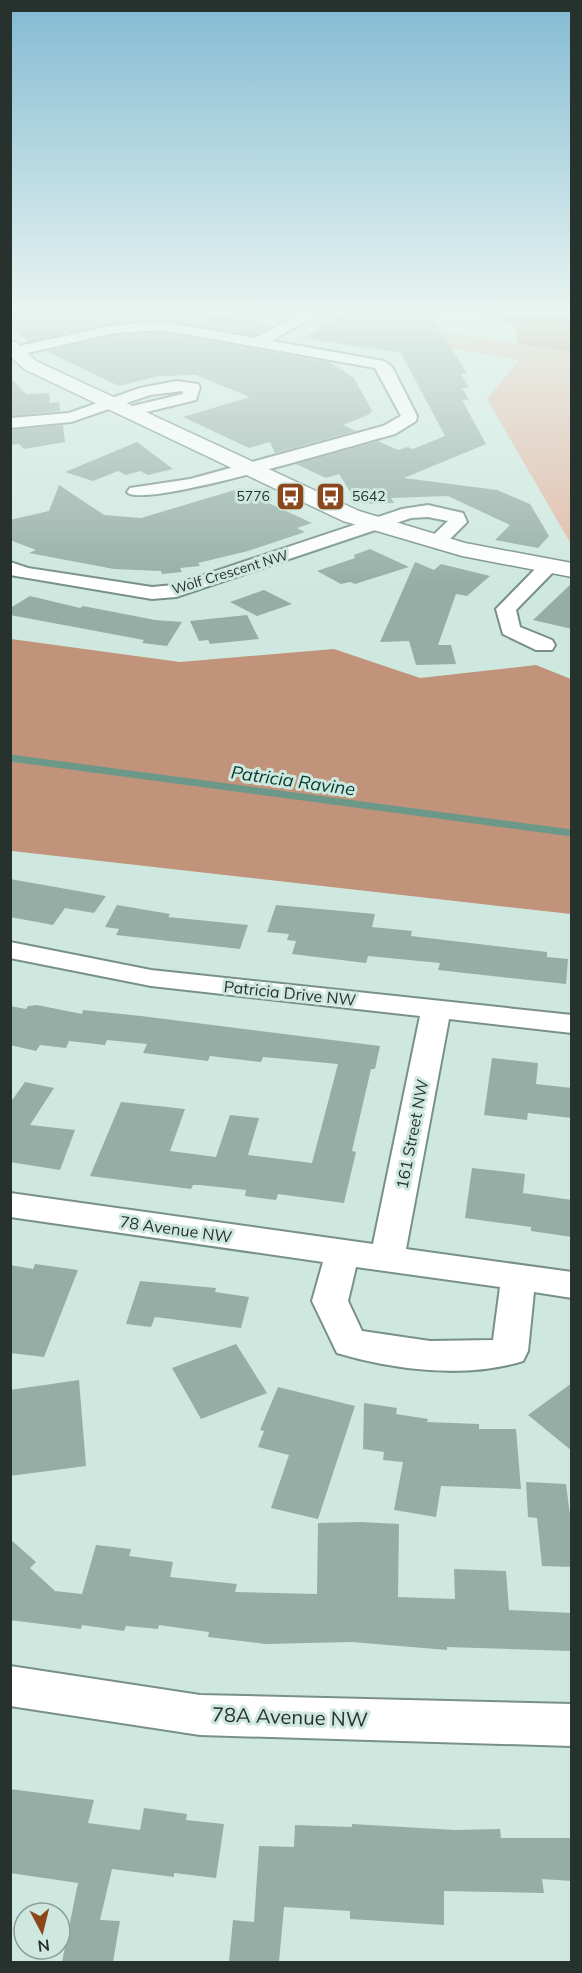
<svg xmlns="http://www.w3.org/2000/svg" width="582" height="1973" viewBox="0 0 582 1973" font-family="Mulish,sans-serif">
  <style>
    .green { fill: #e1b9a4 }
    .forest { fill: #c1937a }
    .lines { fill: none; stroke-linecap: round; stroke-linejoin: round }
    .stream { stroke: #6c9889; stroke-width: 7 }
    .building { fill: #95aea5 }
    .minor-casing { stroke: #789088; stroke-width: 4 }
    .tertiary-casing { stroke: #789088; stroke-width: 3 }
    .minor { fill: #fff; fill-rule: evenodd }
    .tertiary { fill: #fff; fill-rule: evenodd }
    .labels { text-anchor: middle; stroke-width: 6; stroke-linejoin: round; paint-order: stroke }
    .far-poi-label { font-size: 14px; fill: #27312d; stroke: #cee8df; text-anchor: end }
    .far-street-label { font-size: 14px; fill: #27312d; stroke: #cee8df }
    .street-label { font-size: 16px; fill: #27312d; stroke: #cee8df }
    .water-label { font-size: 18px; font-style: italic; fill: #043a2e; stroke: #cee8df }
    .near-street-label { font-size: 20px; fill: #27312d; stroke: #cee8df }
  </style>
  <rect width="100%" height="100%" fill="#cee8df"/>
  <path class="green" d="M214,310H292L293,313L278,322Z
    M339,316L571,352V544L487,399L519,360L308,325Z"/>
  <path class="forest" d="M470,310H571V352L517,344L516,326Z
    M11,639L180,662L334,649L420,678L536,665L571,679V914L12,851Z"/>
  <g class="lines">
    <path class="stream" d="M10,758L572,833"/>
  </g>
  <path class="building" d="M52,310L206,313L253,320L272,326L255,336L163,320L115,323L28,342L10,325V313Z
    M352,310L379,313L384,310H410L438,314L432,318L467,373L461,374L469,388H462L469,400H462L486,444L404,478L497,490L530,504L549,536L538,548L495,540L510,525L448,496L391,498L394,503L370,504L366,497L354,498L339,474L326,478L296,464L378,441L398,450L408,447L413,449L445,436L401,353L304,338Z
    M163,332L329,362L354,378L372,411L370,414L343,425L356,431L275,453L270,442L249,448L183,417L250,397L196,375L159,376L119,386L46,351L115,335Z
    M10,377L26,394L49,393L50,403L59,402L60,411L10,416Z
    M63,425L65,442L24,449L19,444L10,445V430Z
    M137,442L173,469L148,475L140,471L126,475L118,471L93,481L65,472Z
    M59,485L104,515L141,518L238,489L312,523L297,528L305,532L248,551L198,563L200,566L180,568L182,572L162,574L161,571L114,569L29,553L36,550L10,540V520L49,511Z
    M370,549L409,567L355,584L350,582L341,584L317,571L355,558L354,555Z
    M415,562L434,570L441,564L490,576L467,596L456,594L438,645H451L456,664L416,665L409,641L380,642Z
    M572,583V629L533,620Z
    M264,590L292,604L257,616L230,602Z
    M30,596L80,608L83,606L155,620L182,622L167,646L142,643L144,640L10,615V608Z
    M247,615L259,639L210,644L208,640L199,641L190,621Z
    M10,879L106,896L94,913L65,908L53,925L10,917Z
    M117,905L170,914L168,917L248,925L240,949L116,935L119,929L105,927Z
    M276,905L375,914L372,927L412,931L411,936L547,952V957L568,959L566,984L438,970L440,963L368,956L366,963L292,954L296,941L287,940L289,934L267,932Z
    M37,1005L82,1014L83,1010L141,1016L380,1046L375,1069H371L352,1151L356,1152L344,1203L278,1194L276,1200L245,1196L246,1190L200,1185H193L191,1189L90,1176L121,1102L185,1109L170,1151L216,1157L230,1115L259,1118L248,1155L312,1163L338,1064L263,1057L261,1062L210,1056L208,1061L143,1053L147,1044L107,1040L105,1045L69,1041L66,1048L40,1045L36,1051L10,1045V1006L26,1009L28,1006Z
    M492,1058L538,1063L536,1084L572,1088V1118L528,1113L527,1120L484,1115Z
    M25,1082L54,1088L30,1125L75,1130L60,1170L10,1162V1103Z
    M472,1168L525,1174L523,1193L572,1200V1237L531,1231V1227L465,1218Z
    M35,1264L78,1270L44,1357L10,1353V1265L33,1269Z
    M140,1281L216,1288L215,1292L249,1297L241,1328L155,1317L151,1327L126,1324Z
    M236,1344L267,1393L201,1419L172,1368Z
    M79,1380L86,1466L10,1476V1390Z
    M572,1383V1451L528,1415Z
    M278,1387L355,1406L318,1519L271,1508L289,1455L258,1447L264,1431L260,1430Z
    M364,1403L397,1408L396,1414L428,1419L427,1422L479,1424V1429H516L521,1489L441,1486L436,1517L394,1510L403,1462L383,1460L384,1452L363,1449Z
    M526,1482L566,1484L572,1530V1567L542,1566L537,1518L528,1517Z
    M361,1522L399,1524L398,1597L455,1599L454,1569L506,1571L509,1610L572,1613V1651L447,1647V1650L352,1642L266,1644L208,1637L209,1632L159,1625L158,1629L126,1626L124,1631L82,1625L81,1629L10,1620V1539L36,1562L30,1568L55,1591L82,1594L96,1545L131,1549L129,1556L173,1562L170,1577L237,1584L235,1592L317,1594L318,1523Z
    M10,1789L94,1800L88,1823L140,1830L144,1808L187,1814L186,1820L224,1824L216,1878L174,1873V1877L112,1869L100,1920L120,1921L113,1962H62L78,1883L10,1873Z
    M352,1824L455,1830L500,1829L501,1838H572V1881L542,1879L544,1893L444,1891V1925L350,1919V1911L284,1907L279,1962H229L233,1920L254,1922L259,1846L294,1847L295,1825L352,1827Z"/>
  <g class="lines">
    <defs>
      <path id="minor" d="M307,310L322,311L272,341L384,361L392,367L417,416L416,421L395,434C363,442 140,511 127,492L130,488L190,479L383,426L401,416L375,368L163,330L115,333L10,357V348L115,325L163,322L255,338Z
        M176,381L198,384L200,387L196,400L130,416L122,411L124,408L183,394V391L150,395L71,422L10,428V418L69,413L140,388Z
        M428,505L463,513L467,522L443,546L436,548L426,542L448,521L428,517L411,518L176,597L152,599L10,575V562L28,568L152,587L174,585L402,509Z
        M548,561L558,567L516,610L520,627L552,640L555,645L552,650H536L503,634L496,609L541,563Z
        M10,942L151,970L572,1015V1033L449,1019L406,1249L572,1272V1298L534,1292L528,1351L523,1361C466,1379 394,1370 337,1353L312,1301L323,1262L10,1217V1193L373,1244L420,1016L151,986L10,958ZM356,1267L500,1287L493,1340L430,1341L362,1331L348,1301Z
        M10,1666L200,1695L572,1704V1746L200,1735L10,1706Z"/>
      <path id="tertiary" d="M10,341L16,342L36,361L359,511L465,543L572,563V577L462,556L343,521L24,369L10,356Z"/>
    </defs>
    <use href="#minor" class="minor-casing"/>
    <use href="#tertiary" class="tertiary-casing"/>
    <use href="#minor" class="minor"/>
    <use href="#tertiary" class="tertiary"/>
  </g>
  <linearGradient id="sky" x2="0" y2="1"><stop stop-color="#82bad2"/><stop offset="0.53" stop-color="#e9f5f1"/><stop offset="1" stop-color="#e9f5f1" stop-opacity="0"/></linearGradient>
  <rect width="582" height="586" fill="url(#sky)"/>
  <defs>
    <symbol id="bus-square" viewBox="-11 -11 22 22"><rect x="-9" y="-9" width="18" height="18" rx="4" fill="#8b461b" stroke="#cee8df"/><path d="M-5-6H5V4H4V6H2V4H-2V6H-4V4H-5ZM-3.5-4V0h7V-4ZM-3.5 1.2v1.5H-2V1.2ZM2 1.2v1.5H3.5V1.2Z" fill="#fff"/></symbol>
  </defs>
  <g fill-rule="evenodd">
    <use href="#bus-square" x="274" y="480" width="33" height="33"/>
    <use href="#bus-square" x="314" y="480" width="33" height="33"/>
  </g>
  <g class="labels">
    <g class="far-poi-label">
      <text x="270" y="501">5776</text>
      <text x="352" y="501" text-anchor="start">5642</text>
    </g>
    <g class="far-street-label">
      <text transform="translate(230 572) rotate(-17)" y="5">Wolf Crescent NW</text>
    </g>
    <g class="street-label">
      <text transform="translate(290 993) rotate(6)" y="6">Patricia Drive NW</text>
      <text transform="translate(412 1134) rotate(-79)" y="6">161 Street NW</text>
      <text transform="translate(176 1229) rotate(8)" y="6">78 Avenue NW</text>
    </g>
    <g class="water-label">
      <text transform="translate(293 781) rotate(8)" y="6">Patricia Ravine</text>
    </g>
    <g class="near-street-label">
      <text transform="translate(290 1717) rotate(2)" y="7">78A Avenue NW</text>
    </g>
  </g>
  <rect width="582" height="1973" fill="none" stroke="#27312d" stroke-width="24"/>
  <g transform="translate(42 1931) rotate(173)"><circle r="28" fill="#cee8df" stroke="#8b9f98" stroke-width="1.5"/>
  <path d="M0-4.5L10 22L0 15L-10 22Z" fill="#8b461b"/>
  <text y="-9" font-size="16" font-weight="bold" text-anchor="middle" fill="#27312d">N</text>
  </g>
</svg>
